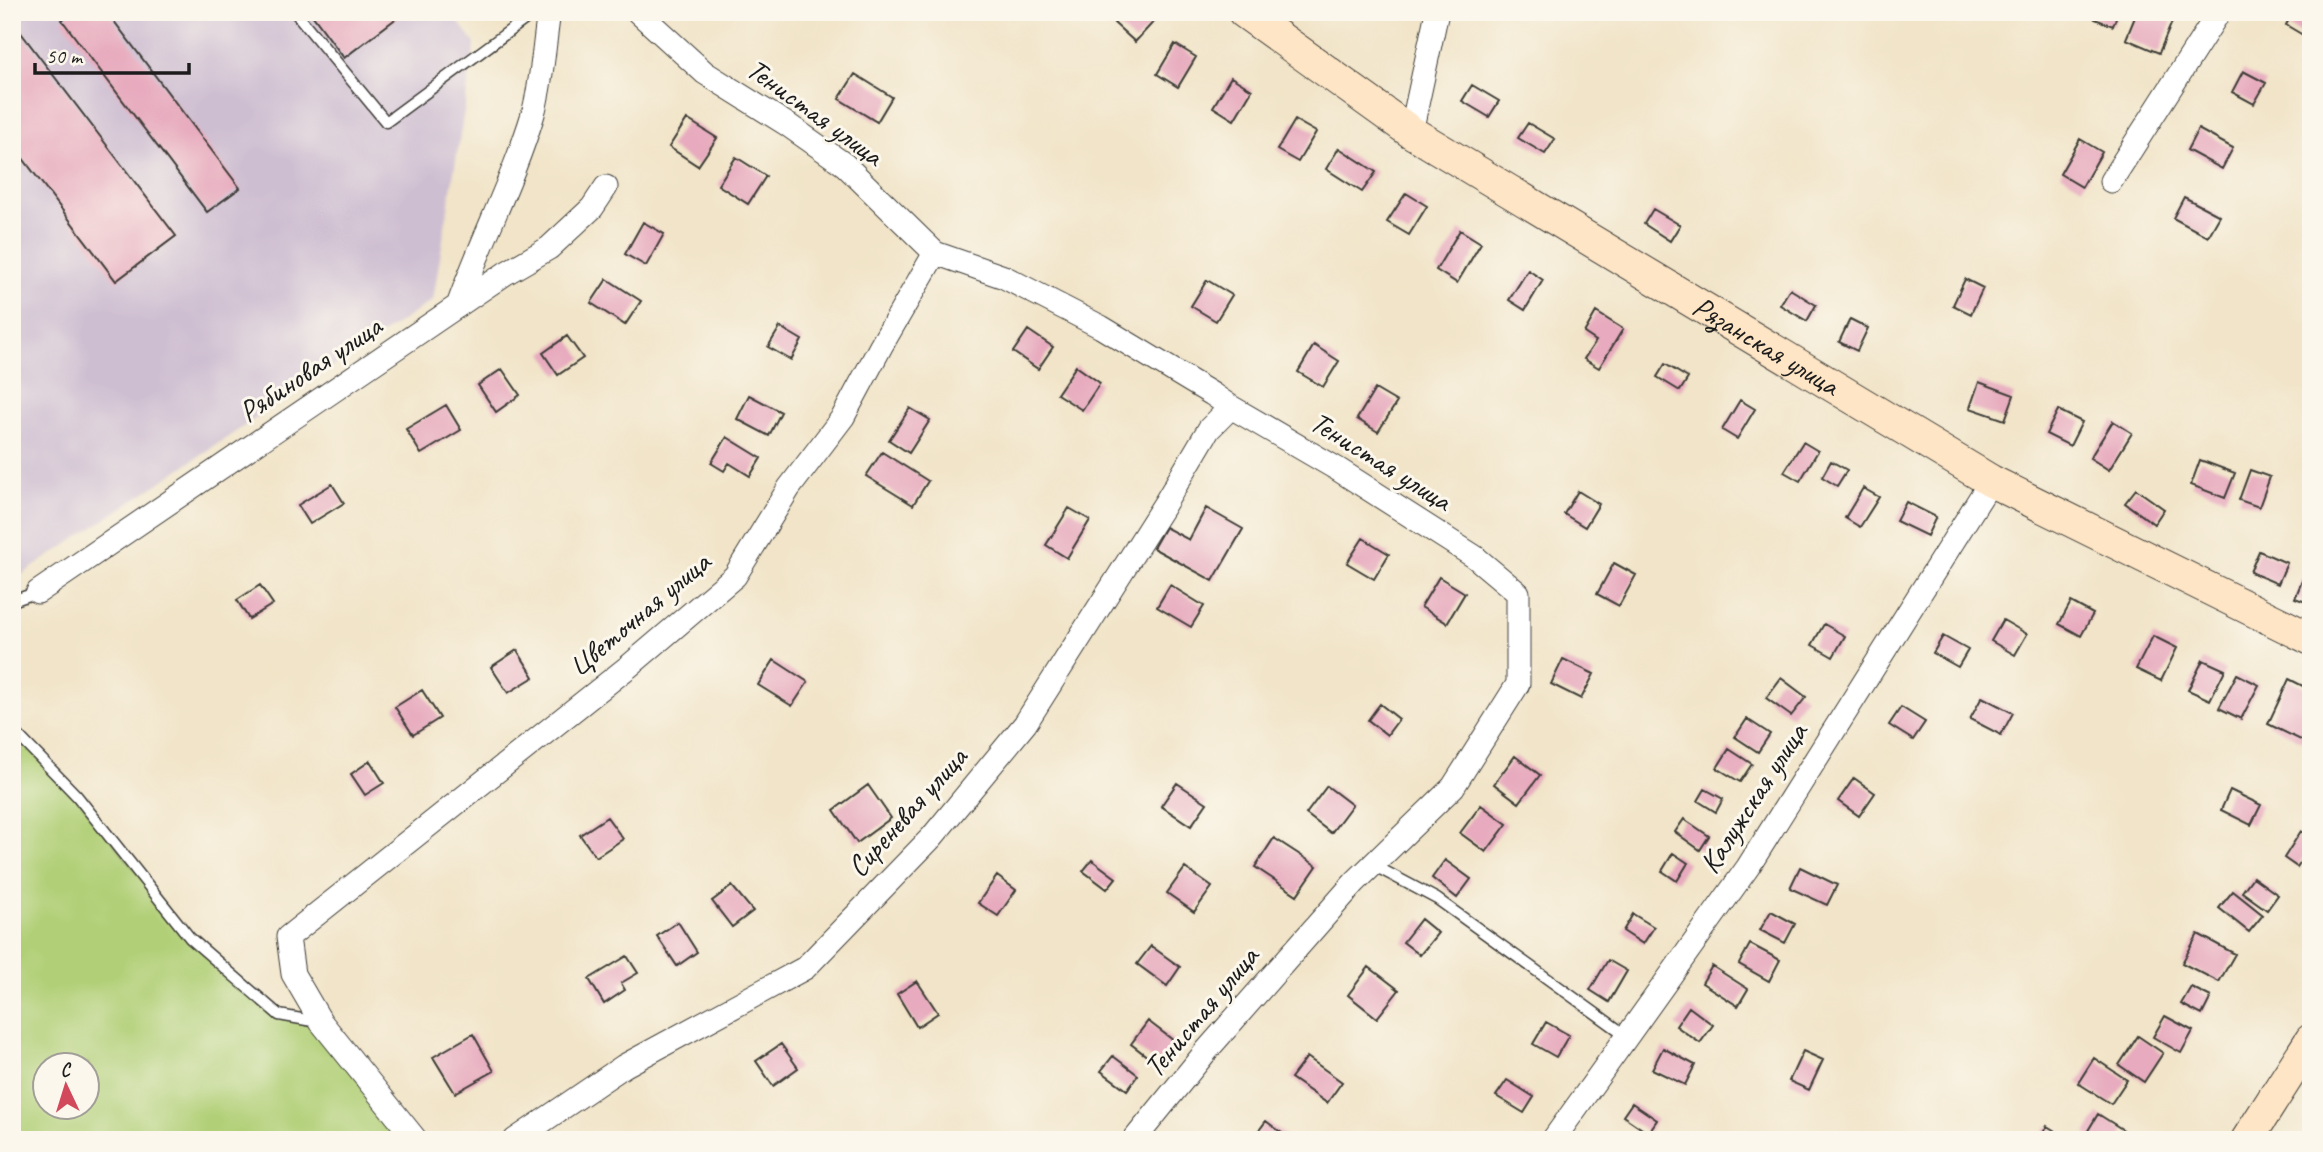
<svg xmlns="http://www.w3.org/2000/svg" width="2323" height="1152" viewBox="0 0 2323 1152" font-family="Caveat,sans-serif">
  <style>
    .industrial { fill: #cebed1 }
    .green { fill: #b0cf76; stroke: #667649; stroke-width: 2; fill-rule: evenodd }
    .building { fill: #e7aabe }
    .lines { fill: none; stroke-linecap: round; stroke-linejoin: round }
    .lane-casing { stroke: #3c3a36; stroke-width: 13 }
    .street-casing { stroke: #3c3a36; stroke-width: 25 }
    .secondary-casing { stroke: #3c3a36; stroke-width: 34 }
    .lane { stroke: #fff; stroke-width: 10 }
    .street { stroke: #fff; stroke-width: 23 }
    .secondary { stroke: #fee5c5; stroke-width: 32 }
    .labels { text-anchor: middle; stroke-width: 6; stroke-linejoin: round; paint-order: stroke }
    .street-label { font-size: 30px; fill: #1c1c1c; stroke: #fbf7ec }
  </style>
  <rect width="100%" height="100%" fill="#fbf7ec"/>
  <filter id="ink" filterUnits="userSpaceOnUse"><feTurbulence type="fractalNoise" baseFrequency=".0143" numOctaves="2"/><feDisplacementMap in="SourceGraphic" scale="14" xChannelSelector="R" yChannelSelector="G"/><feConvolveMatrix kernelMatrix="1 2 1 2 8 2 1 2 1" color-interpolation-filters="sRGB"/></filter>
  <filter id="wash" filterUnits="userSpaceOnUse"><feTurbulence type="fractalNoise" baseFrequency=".00686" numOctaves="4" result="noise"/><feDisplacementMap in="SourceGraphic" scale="28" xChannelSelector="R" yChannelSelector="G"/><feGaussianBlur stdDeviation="1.57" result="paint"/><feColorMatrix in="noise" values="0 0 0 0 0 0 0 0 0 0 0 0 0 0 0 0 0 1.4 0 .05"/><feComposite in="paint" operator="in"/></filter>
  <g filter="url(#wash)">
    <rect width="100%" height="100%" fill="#f1e4c8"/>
    <path class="industrial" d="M12,12H72L63,20L207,212L239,188L107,12H310L344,57L401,12H451L475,44L433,300L17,578L12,577V144L116,281L176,236L12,21Z"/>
    <path class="green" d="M12,729L77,796L190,938L279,1015L321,1022L416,1140H12ZM46,1064H88V1106H46Z"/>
    <g id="blocks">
      <path class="building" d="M72,12H107L240,188L207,212L62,20Z
        M310,12H401L402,14L344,58Z
        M1125,12H1154L1158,17L1135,42L1114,23Z
        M2098,12H2118L2113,26L2095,19Z
        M2137,12H2149L2172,22L2159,53L2126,39Z
        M2293,12H2311V33L2308,38L2286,25Z
        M12,21L176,236L116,281L12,144Z
        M1175,44L1196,57L1178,87L1157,74Z
        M2243,71L2266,83L2254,104L2232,92Z
        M855,74L892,97L877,122L839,99Z
        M1231,77L1252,90L1234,120L1213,107Z
        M1472,85L1499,101L1489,117L1462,101Z
        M687,119L717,138L698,166L669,147Z
        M1295,120L1316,132L1298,162L1277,150Z
        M1528,123L1555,139L1545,154L1518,138Z
        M2198,129L2233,148L2222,169L2187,150Z
        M2080,139L2102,152L2082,187L2060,174Z
        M1339,148L1376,172L1362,192L1326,169Z
        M736,157L766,176L748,204L718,185Z
        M1406,193L1427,206L1409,235L1387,222Z
        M2184,197L2220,216L2208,237L2173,218Z
        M1653,209L1680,225L1670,241L1644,224Z
        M643,222L664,234L646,266L625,254Z
        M1460,230L1481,243L1457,283L1436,270Z
        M1528,270L1543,280L1525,310L1509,300Z
        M607,279L641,301L625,325L591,303Z
        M1965,279L1983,288L1971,314L1953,305Z
        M1207,280L1232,295L1216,321L1191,306Z
        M1790,289L1816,305L1807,321L1780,305Z
        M1596,312L1623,329L1599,368L1584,359L1596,341L1584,333Z
        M1850,319L1868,328L1857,351L1839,342Z
        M780,327L802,340L791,360L768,347Z
        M1028,330L1053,347L1038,369L1013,352Z
        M567,336L583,358L558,375L543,353Z
        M1314,345L1339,361L1323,387L1298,372Z
        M1665,364L1688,378L1680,391L1657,377Z
        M1076,366L1100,383L1082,410L1057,394Z
        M502,369L520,395L496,412L478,385Z
        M1979,382L2014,395L2005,420L1970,408Z
        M1375,389L1397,402L1378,432L1357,419Z
        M749,395L781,412L769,436L737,419Z
        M1740,400L1755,409L1737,439L1722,430Z
        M446,405L461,430L421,454L406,429Z
        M910,408L930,420L909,453L889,440Z
        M2058,410L2082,422L2070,446L2046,434Z
        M2113,421L2132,433L2109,470L2090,458Z
        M727,437L761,458L750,476L729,463L724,471L711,463Z
        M1803,442L1818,451L1800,481L1784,472Z
        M882,452L928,481L913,505L866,476Z
        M2200,460L2235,473L2225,498L2191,485Z
        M1831,461L1847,470L1837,486L1822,477Z
        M2250,470L2270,477L2259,507L2239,500Z
        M332,484L344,503L310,524L298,505Z
        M1863,488L1879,497L1860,527L1845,518Z
        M2136,489L2164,509L2154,524L2125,503Z
        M1578,491L1599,504L1585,527L1564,514Z
        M1906,502L1936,517L1927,536L1896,521Z
        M1069,508L1090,520L1067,558L1046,545Z
        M1206,508L1243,529L1213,581L1153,548L1165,527L1189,540Z
        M1363,538L1389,554L1374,579L1347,563Z
        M2259,551L2287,563L2278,584L2250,572Z
        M2311,559V604L2295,598Z
        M1614,563L1636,575L1619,606L1597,594Z
        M1439,577L1465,593L1447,623L1421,607Z
        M260,585L273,604L249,619L237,600Z
        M1170,585L1204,606L1191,627L1157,607Z
        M2071,602L2093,614L2081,636L2059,624Z
        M2003,620L2027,634L2015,655L1991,641Z
        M1824,624L1845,636L1833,657L1812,645Z
        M1943,636L1968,650L1958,667L1933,653Z
        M2153,636L2177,648L2161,681L2136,669Z
        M517,650L534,677L508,693L491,667Z
        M1563,659L1594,674L1581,699L1551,684Z
        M774,660L808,682L792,706L758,685Z
        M2203,660L2225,670L2210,700L2188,690Z
        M2237,674L2259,685L2241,719L2219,708Z
        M1781,678L1806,697L1791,716L1766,698Z
        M2289,679L2311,690V745L2268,724Z
        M422,690L440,718L413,735L395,707Z
        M1982,697L2013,713L2001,735L1970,719Z
        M1380,704L1399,719L1387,735L1368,720Z
        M1901,707L1925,722L1913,740L1889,725Z
        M1747,719L1770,734L1758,752L1735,737Z
        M1729,749L1752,764L1740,782L1717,768Z
        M1515,756L1540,775L1519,803L1494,784Z
        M370,761L384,783L365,795L351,774Z
        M1854,778L1875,793L1859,816L1838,801Z
        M1177,783L1207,803L1191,826L1161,806Z
        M868,785L891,818L857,843L834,810Z
        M1327,786L1352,805L1331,833L1306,814Z
        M1705,789L1723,799L1716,812L1698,801Z
        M2230,790L2261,805L2251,825L2221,810Z
        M1481,805L1507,824L1486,852L1460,833Z
        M607,817L623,839L596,857L580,835Z
        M1684,819L1709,836L1700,850L1675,832Z
        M2301,831L2311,837V846L2297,867L2284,858Z
        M1274,838L1317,866L1297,895L1255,867Z
        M1673,853L1688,863L1677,881L1662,871Z
        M1092,860L1116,878L1107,889L1083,871Z
        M1445,860L1471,879L1457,898L1432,878Z
        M1800,867L1837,885L1827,905L1790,888Z
        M1185,868L1212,887L1194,912L1167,893Z
        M997,876L1016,890L998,916L978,903Z
        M2253,877L2278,895L2267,910L2242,892Z
        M732,886L753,911L732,927L712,901Z
        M2233,891L2263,915L2249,932L2219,908Z
        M1771,911L1795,924L1785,943L1760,930Z
        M1633,914L1654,927L1643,944L1623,931Z
        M1421,919L1438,933L1420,955L1403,942Z
        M678,922L697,952L677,966L657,936Z
        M2198,934L2235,954L2219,982L2182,963Z
        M1750,944L1780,960L1769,981L1739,964Z
        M1151,946L1180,967L1167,986L1137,964Z
        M627,956L638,973L621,983L625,990L604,1004L589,979Z
        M1608,960L1627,971L1609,1002L1590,990Z
        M1712,966L1748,989L1738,1006L1702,983Z
        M1369,967L1399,990L1377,1018L1348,995Z
        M917,981L938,1013L917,1027L897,994Z
        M2191,987L2211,997L2202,1015L2181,1004Z
        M1689,1007L1713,1025L1700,1043L1676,1026Z
        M2165,1016L2193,1031L2181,1053L2153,1037Z
        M1148,1021L1178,1044L1161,1067L1131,1044Z
        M1546,1022L1569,1035L1556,1057L1533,1044Z
        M473,1034L494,1071L455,1093L433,1057Z
        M2138,1036L2163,1053L2144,1082L2119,1065Z
        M781,1044L798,1068L773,1086L756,1061Z
        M1663,1048L1695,1065L1685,1085L1652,1069Z
        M1803,1051L1823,1060L1809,1090L1789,1081Z
        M1113,1056L1138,1075L1127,1090L1101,1071Z
        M1307,1057L1342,1082L1327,1103L1291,1078Z
        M2094,1058L2127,1080L2111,1104L2078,1083Z
        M1507,1080L1534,1097L1524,1113L1496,1096Z
        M1632,1103L1657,1120L1648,1133L1623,1116Z
        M2098,1114L2125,1131L2119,1140H2096L2086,1134Z
        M1266,1121L1291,1140H1252Z
        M2047,1126L2070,1140H2039Z"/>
    </g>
  </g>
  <g filter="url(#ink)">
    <use href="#blocks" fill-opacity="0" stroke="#3c3a36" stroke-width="2"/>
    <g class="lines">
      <defs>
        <path id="lane" d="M295,12L386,122L535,12
          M12,601L38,592
          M12,729L77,796L190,938L279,1015L318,1022
          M1373,865L1437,899L1627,1036"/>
        <path id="street" d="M638,12L705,73L788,125L845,165L935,253L1004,277L1101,327L1212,394L1231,407L1339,470L1475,557L1518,593V684L1453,787L1355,882L1208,1049L1134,1140
          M1411,132L1437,12
          M2111,181L2219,12
          M458,306C481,241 513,180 533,114C542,83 544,44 549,12
          M38,592L506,273L549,248L592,208L606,187
          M416,1140L321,1022L293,974L288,937L628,667L735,576L789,488L843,417L881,346L935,253
          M515,1140L624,1066L805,968L932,837L1025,724L1164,505L1209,429L1231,407
          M1553,1140L1748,867L1991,481"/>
        <g id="secondary">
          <path id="s1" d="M1244,12L1411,132L1991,481L2311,639"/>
          <path d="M2247,1140L2311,1040"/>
        </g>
      </defs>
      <use href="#lane" class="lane-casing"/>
      <use href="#street" class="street-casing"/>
      <use href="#secondary" class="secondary-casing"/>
      <use href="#lane" class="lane"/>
      <use href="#street" class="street"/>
      <use href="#secondary" class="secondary"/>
    </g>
  </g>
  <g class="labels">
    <g class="street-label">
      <text transform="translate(815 112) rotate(36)" y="10">Тенистая улица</text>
      <text dy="10" stroke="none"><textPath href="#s1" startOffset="620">Рязанская улица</textPath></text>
      <text transform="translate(310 369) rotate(-34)" y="10">Рябиновая улица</text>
      <text transform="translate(1381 461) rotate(32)" y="10">Тенистая улица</text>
      <text transform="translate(639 614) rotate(-40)" y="10">Цветочная улица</text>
      <text transform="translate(1753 798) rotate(-57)" y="10">Калужская улица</text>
      <text transform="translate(907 812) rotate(-48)" y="10">Сиреневая улица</text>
      <text transform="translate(1201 1012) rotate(-50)" y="10">Тенистая улица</text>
    </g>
  </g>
  <rect width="2323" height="1152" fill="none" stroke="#fbf7ec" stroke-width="42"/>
  <g transform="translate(66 1086) rotate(356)"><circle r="33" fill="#fbf7ec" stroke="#a29f99" stroke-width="2"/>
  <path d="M0-5L12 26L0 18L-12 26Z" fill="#d1495b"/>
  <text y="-10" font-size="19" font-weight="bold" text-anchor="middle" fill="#1c1c1c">С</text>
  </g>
  <path d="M35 63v10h154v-10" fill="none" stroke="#1c1c1c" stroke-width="3.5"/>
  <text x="46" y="63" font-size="21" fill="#1c1c1c" stroke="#fbf7ec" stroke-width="5" paint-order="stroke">50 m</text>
</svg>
